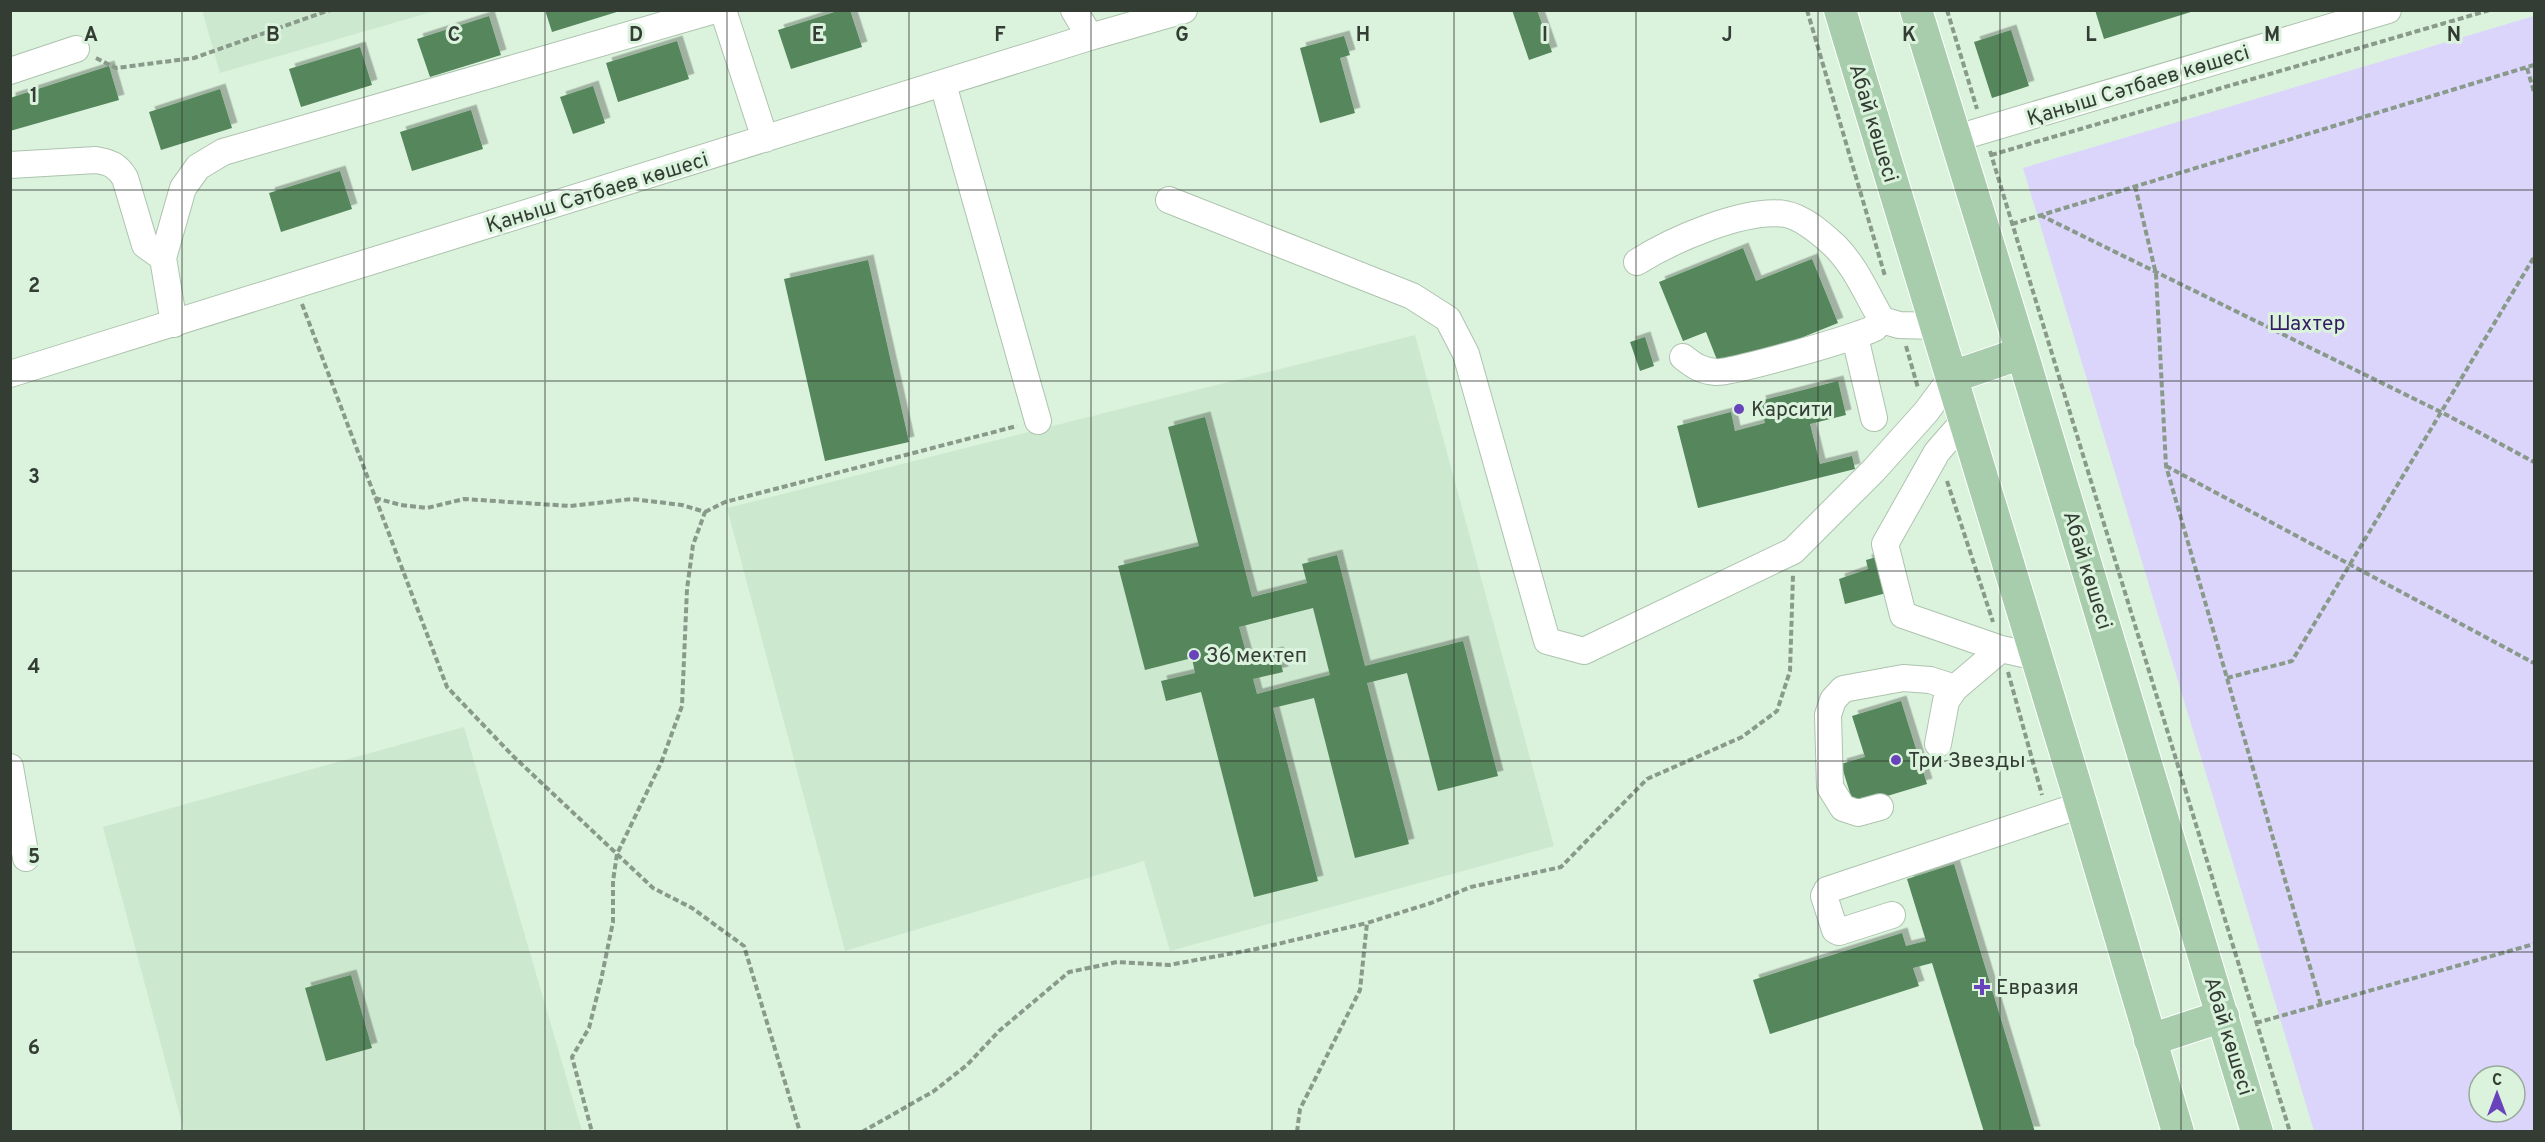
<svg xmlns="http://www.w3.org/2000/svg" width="2545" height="1142" viewBox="0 0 2545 1142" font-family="Overpass,sans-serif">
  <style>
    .built { fill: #cce8ce }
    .green { fill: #dbd5fc; fill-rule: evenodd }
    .building { fill: #55865b; fill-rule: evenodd; filter: url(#shadow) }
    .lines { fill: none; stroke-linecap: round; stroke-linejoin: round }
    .minor-casing { stroke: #adc3ae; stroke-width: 28 }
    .major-casing { stroke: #fff; stroke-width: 34 }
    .path { stroke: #899a8a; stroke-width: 4; stroke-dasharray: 6 3; stroke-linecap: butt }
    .minor { stroke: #fff; stroke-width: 26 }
    .major { stroke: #a8cdac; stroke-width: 32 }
    .grid { fill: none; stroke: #333d34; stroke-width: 1.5; stroke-opacity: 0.55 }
    .poi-dot { fill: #6843bb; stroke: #dbf3dd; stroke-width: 2 }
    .labels { text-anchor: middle; stroke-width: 6; stroke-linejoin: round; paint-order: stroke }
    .street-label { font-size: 21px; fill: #333d34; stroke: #dbf3dd }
    .park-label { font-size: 21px; fill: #341e62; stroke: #dbf3dd }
    .poi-label { font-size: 21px; fill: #333d34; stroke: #dbf3dd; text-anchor: start }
    .grid-label { font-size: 20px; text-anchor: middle; font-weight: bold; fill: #333d34; stroke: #dbf3dd; stroke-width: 6; stroke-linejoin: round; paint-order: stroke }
  </style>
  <defs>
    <filter id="shadow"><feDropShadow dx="5.5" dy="-5.5" stdDeviation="0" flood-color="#0004"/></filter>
  </defs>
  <rect width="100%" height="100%" fill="#dbf3dd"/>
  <path class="built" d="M202,10H435V11L220,73Z
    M1415,335L1554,846L1170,951L1144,861L845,951L727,508Z
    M464,727L582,1131H184L103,827Z"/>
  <path class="green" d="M2534,16V1131H2314L2023,168ZM2479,1076H2515V1112H2479Z"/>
  <path class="building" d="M545,10H620V11L552,32Z
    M841,10H850L862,47L791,69L778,30Z
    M1512,10H1537L1552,52L1529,60Z
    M2095,10H2194V11L2104,39Z
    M489,16L501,55L430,77L417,39Z
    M2011,30L2029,86L1992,98L1974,42Z
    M1344,36L1350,55L1340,58L1355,113L1320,123L1300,48Z
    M677,41L689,79L618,102L606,63Z
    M360,47L372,85L301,107L289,69Z
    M109,66L119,100L10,131V98Z
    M593,86L605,123L573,134L560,97Z
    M220,89L232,128L161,150L149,112Z
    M471,110L483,149L412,171L400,132Z
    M340,171L352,209L281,232L269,193Z
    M1743,248L1756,281L1812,259L1838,323L1721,370L1706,332L1683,341L1659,282Z
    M868,260L909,442L825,461L784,279Z
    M1645,337L1654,366L1640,371L1630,342Z
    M1838,381L1846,415L1810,424L1820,464L1852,456L1855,469L1698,508L1677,426L1731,412L1735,431L1765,423L1760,401Z
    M1205,417L1252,597L1307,583L1302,564L1337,555L1365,666L1463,641L1498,776L1438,791L1407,673L1367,683L1409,844L1355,858L1314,698L1273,708L1318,881L1254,897L1201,692L1166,701L1161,681L1195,673L1192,658L1145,670L1118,566L1199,546L1168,427ZM1313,608L1330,675L1257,694L1253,679L1283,672L1278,652L1248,660L1239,627Z
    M1884,555L1894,591L1845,604L1839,579L1868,569L1866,560Z
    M1901,701L1927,784L1854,806L1841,764L1865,757L1852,716Z
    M1954,864L2035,1132H1984L1932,963L1913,968L1919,986L1770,1034L1753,980L1902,933L1906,946L1926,941L1907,879Z
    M351,975L372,1048L326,1061L305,988Z"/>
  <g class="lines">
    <defs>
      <path id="minor" d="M723,10L765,139
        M1074,10L1090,37
        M10,71L76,49
        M943,84L1038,421
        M1957,138L2388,10
        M10,165L96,160C110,162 118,166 125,178L145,245L163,258L174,324
        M1169,200L1412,296L1448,319L1466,354L1547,641L1584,651L1793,551L1874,470L1926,412L1952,377
        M163,258L183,188L198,167L223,152L715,10
        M1637,262C1672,240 1744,208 1785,214C1803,217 1822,234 1835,246C1856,267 1867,295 1882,320L1899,325L1936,326
        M1855,337L1874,418
        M1683,357C1694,366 1702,371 1716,372C1729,374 1866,335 1876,327C1877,327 1882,320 1882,320
        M10,374L1090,37L1184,10
        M1965,420L1937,452L1885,544L1903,615L2001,649L2037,657
        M1938,744L1946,701L1955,688L2001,649
        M10,767L26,858
        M1880,807L1858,813L1843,808L1830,787L1828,715L1833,700L1843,689L1903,678L1930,680L1955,688
        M1892,915L1839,932L1835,930L1824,896L1827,890L2081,805"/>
      <path id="major" d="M1840,10L2076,787L2178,1132
        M1916,10L2022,353L2257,1132
        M1952,377L2022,353
        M2150,1040L2223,1016"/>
    </defs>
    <use href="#minor" class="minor-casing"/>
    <use href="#major" class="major-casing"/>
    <path class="path" d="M1807,10L1885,276
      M1947,10L1977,109
      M96,58L116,68L194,58L330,10
      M2527,68L2534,92
      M1990,151L2290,1132
      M1991,155L2490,10
      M2135,186L2156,274L2166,466L2321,1005
      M2040,215L2443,413L2534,462
      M2012,224L2534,65
      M302,304L447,687L513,756L653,888L692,908L744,946L800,1132
      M1906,346L1918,388
      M2166,466L2534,663
      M1947,481L1993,622
      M375,498L401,505L427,508L464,499L570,506L632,499L682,505L705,512L693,545L687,589L682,706L661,763L617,854L613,881V922L601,980L589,1028L572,1057L592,1132
      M705,512L725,502L1017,426
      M2008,672L2042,795
      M2227,678L2292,661L2534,257
      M2256,1023L2534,944
      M862,1132L934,1091L967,1065L999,1031L1069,972L1117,962L1169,965L1256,949L1367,923
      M1297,1132L1300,1109L1360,990L1367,923L1431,903L1471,887L1561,867L1647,779L1742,737L1777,711L1790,671L1793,575"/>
    <use href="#minor" class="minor"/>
    <use href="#major" class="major"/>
  </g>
  <path class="grid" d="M182,10V1132M364,10V1132M545,10V1132M727,10V1132M909,10V1132M1091,10V1132M1272,10V1132M1454,10V1132M1636,10V1132M1818,10V1132M2000,10V1132M2181,10V1132M2363,10V1132M10,190H2534M10,381H2534M10,571H2534M10,761H2534M10,952H2534"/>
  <g class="poi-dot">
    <circle cx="1739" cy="409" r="6"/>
    <circle cx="1194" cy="655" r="6"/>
    <circle cx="1896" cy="760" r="6"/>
    <path d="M1979 978h6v6h6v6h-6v6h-6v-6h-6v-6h6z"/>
  </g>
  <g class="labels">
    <g class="street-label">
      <text transform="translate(2138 85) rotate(-17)" y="7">Қаныш Сәтбаев көшесі</text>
      <text transform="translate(1874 123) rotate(73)" y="7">Абай көшесі</text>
      <text transform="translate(597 192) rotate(-17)" y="7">Қаныш Сәтбаев көшесі</text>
      <text transform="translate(2088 570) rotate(73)" y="7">Абай көшесі</text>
      <text transform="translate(2229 1036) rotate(73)" y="7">Абай көшесі</text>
    </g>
    <g class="park-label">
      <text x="2307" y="330">Шахтер</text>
    </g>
    <g class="poi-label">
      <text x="1751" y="416">Карсити</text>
      <text x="1206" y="662">36 мектеп</text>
      <text x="1908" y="767">Три Звезды</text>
      <text x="1996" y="994">Евразия</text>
    </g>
  </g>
  <g class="grid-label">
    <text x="91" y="41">A</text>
    <text x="273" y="41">B</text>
    <text x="454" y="41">C</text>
    <text x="636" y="41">D</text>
    <text x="818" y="41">E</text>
    <text x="1000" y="41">F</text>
    <text x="1182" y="41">G</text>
    <text x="1363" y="41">H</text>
    <text x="1545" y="41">I</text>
    <text x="1727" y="41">J</text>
    <text x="1909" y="41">K</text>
    <text x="2091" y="41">L</text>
    <text x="2272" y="41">M</text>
    <text x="2454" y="41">N</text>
    <text x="34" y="102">1</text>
    <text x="34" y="292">2</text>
    <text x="34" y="483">3</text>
    <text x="34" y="673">4</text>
    <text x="34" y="863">5</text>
    <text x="34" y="1054">6</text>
  </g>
  <rect width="2545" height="1142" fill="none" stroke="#333d34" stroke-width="24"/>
  <g transform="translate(2497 1094)"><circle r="28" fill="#dbf3dd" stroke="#98aa99" stroke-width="1.5"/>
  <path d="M0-4.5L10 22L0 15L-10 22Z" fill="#6843bb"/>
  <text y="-9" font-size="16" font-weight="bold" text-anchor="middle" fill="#333d34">С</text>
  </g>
</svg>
